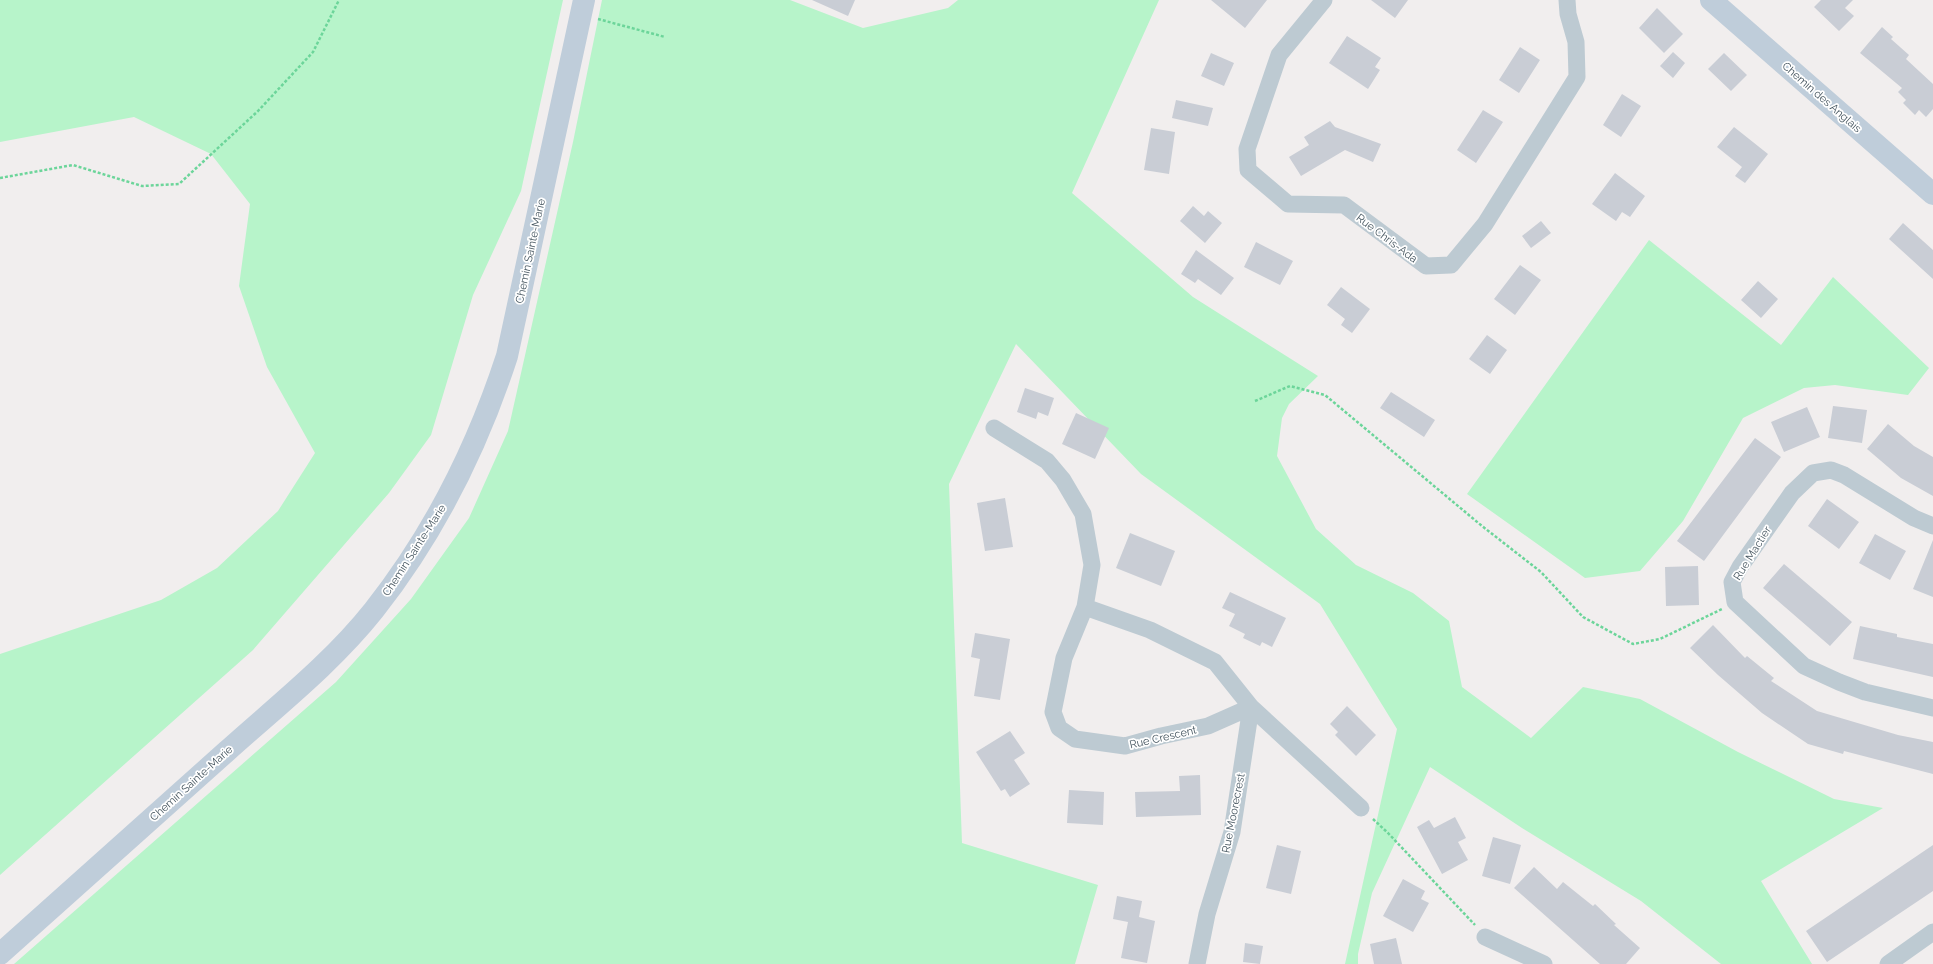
<svg xmlns="http://www.w3.org/2000/svg" width="1933" height="964" viewBox="0 0 1933 964" font-family="Raleway,sans-serif">
  <style>
    .green { fill: #b7f4ca }
    .building { fill: #c9cdd5 }
    .lines { fill: none; stroke-linecap: round; stroke-linejoin: round }
    .path { stroke: #6cd59a; stroke-width: 2.5; stroke-dasharray: 3 2; stroke-linecap: butt }
    .street { stroke: #bdcad2; stroke-width: 17 }
    .secondary { stroke: #bfcdda; stroke-width: 22 }
    .labels { text-anchor: middle; stroke-width: 3.5; stroke-linejoin: round; paint-order: stroke }
    .street-label { font-size: 11px; fill: #44545e; stroke: #fff }
  </style>
  <rect width="100%" height="100%" fill="#f1eeee"/>
  <path class="green" d="M0,0H563L521,191L473,295L431,435L389,493L253,650L0,875V654L161,600L217,568L278,511L315,453L267,367L239,286L250,204L211,154L134,117L0,142Z
    M602,0H790L863,28L948,8L958,0H1159L1072,193L1193,297L1318,376L1289,404L1282,418L1277,456L1316,529L1356,565L1413,593L1449,621L1462,687L1531,738L1583,687L1640,699L1738,752L1834,799L1883,808L1761,881L1812,964H1721L1641,901L1522,828L1430,767L1372,893L1358,954V964H1345L1397,729L1320,604L1141,474L1016,344L949,484L962,843L1098,885L1075,964H14L336,682L411,599L469,518L508,431L573,142Z
    M1649,240L1781,345L1833,277L1929,368L1908,395L1835,385L1804,388L1743,418L1683,521L1640,571L1585,578L1467,494Z"/>
  <path class="building" d="M812,0H855L848,16Z
    M1211,0H1267L1245,28Z
    M1371,0H1408L1395,18Z
    M1821,0H1853L1845,8L1854,16L1839,31L1814,7Z
    M1657,8L1683,34L1664,53L1639,28Z
    M1882,27L1893,37L1891,39L1909,55L1906,59L1933,84V109L1926,117L1919,110L1915,115L1903,103L1906,100L1898,92L1902,88L1860,53Z
    M1347,36L1381,58L1375,67L1380,70L1368,89L1329,63Z
    M1520,47L1540,60L1519,93L1499,80Z
    M1673,52L1685,63L1673,78L1660,66Z
    M1211,53L1234,63L1224,86L1201,76Z
    M1724,53L1747,75L1731,91L1708,69Z
    M1622,94L1641,106L1621,137L1603,125Z
    M1176,100L1213,108L1208,126L1172,118Z
    M1483,110L1503,122L1476,163L1457,150Z
    M1330,121L1335,127L1381,144L1373,162L1345,150L1301,176L1289,157L1309,145L1304,137Z
    M1734,127L1768,154L1745,183L1735,176L1742,167L1717,147Z
    M1151,128L1175,132L1169,174L1144,170Z
    M1615,173L1645,196L1630,217L1622,212L1616,221L1592,204Z
    M1193,206L1204,216L1208,211L1222,223L1205,243L1180,221Z
    M1541,221L1551,233L1531,248L1522,236Z
    M1903,223L1933,250V279L1889,239Z
    M1256,242L1293,261L1280,285L1244,267Z
    M1196,250L1234,278L1221,295L1198,279L1195,283L1181,274Z
    M1520,265L1541,280L1515,315L1494,299Z
    M1758,281L1778,299L1761,318L1741,300Z
    M1341,287L1370,309L1352,333L1341,325L1345,319L1327,305Z
    M1487,335L1507,350L1490,374L1469,359Z
    M1025,388L1054,398L1048,416L1038,412L1036,419L1017,412Z
    M1391,392L1435,420L1424,437L1380,408Z
    M1833,406L1867,410L1862,443L1828,438Z
    M1807,407L1820,437L1784,452L1771,422Z
    M1076,413L1109,428L1095,459L1062,444Z
    M1888,424L1914,446L1933,457V496L1901,478L1867,449Z
    M1755,438L1781,457L1704,561L1677,541Z
    M1005,498L1013,547L985,551L977,503Z
    M1827,499L1859,522L1839,549L1808,526Z
    M1130,533L1175,551L1161,586L1116,568Z
    M1875,534L1906,551L1890,580L1859,563Z
    M1933,540V597L1913,589Z
    M1784,564L1852,622L1830,646L1763,588Z
    M1698,566L1699,605L1666,606L1665,567Z
    M1230,592L1286,618L1272,647L1262,642L1260,646L1243,638L1245,634L1229,626L1235,614L1222,608Z
    M1713,625L1745,658L1747,656L1774,678L1771,681L1817,711L1898,735L1933,742V774L1844,751L1843,754L1808,744L1762,713L1718,675L1690,648Z
    M1860,626L1897,634V637L1933,644V677L1853,659Z
    M975,633L1010,639L1000,700L974,696L980,659L971,657Z
    M1347,706L1376,735L1356,756L1335,735L1338,732L1330,724Z
    M1010,731L1025,753L1014,760L1030,784L1010,797L1005,789L1001,791L976,752Z
    M1200,775L1201,815L1136,817L1135,792L1180,791L1179,776Z
    M1069,790L1104,792L1103,825L1067,823Z
    M1455,817L1466,838L1458,842L1468,860L1442,874L1417,827L1429,820L1434,828Z
    M1493,837L1521,845L1510,884L1482,876Z
    M1277,845L1301,851L1291,894L1266,888Z
    M1933,845V891L1827,962L1806,931Z
    M1534,867L1557,889L1563,882L1593,906L1595,904L1616,924L1614,925L1640,948L1626,964H1600L1514,888Z
    M1403,879L1425,891L1421,899L1429,903L1413,932L1383,916Z
    M1117,896L1142,901L1139,917L1155,921L1147,963L1121,958L1128,922L1113,919Z
    M1396,938L1402,964H1374L1370,944Z
    M1245,943L1263,946L1260,964L1243,962Z"/>
  <g class="lines">
    <path class="path" d="M598,19L665,37
      M0,178L73,165L142,186L179,184L258,111L313,52L339,0
      M1255,401L1290,386L1325,395L1482,526L1541,572L1583,617L1633,644L1660,639L1722,609
      M1373,819L1388,833L1475,925"/>
    <path class="street" d="M1324,0L1279,55L1247,149L1248,170L1288,204L1344,205L1426,266L1451,265L1485,224L1577,77L1576,42L1568,14L1567,0
      M994,428L1047,461L1063,480L1083,514L1092,565L1085,607
      M1933,526L1914,518L1844,475L1831,470L1813,473L1792,493L1740,567L1732,582L1735,602L1804,666L1839,682L1865,692L1933,708
      M1251,707L1208,726L1161,736L1125,746L1075,739L1059,728L1053,712L1064,658L1085,607L1150,630L1215,662L1251,707L1361,808
      M1485,937L1544,964
      M1197,964L1207,914L1232,832L1251,707
      M1888,964L1933,932"/>
    <path class="secondary" d="M1711,0L1933,194
      M0,954C75,886 151,819 227,751C277,706 332,663 374,610C434,534 477,448 507,356L584,0"/>
  </g>
  <g class="labels">
    <g class="street-label">
      <text transform="translate(1822 97) rotate(41)" y="4">Chemin des Anglais</text>
      <text transform="translate(1387 238) rotate(37)" y="4">Rue Chris-Ada</text>
      <text transform="translate(530 251) rotate(-78)" y="4">Chemin Sainte-Marie</text>
      <text transform="translate(414 550) rotate(-57)" y="4">Chemin Sainte-Marie</text>
      <text transform="translate(1752 553) rotate(-58)" y="4">Rue Mactier</text>
      <text transform="translate(1163 737) rotate(-13)" y="4">Rue Crescent</text>
      <text transform="translate(191 783) rotate(-42)" y="4">Chemin Sainte-Marie</text>
      <text transform="translate(1233 813) rotate(-79)" y="4">Rue Moorecrest</text>
    </g>
  </g>
</svg>
